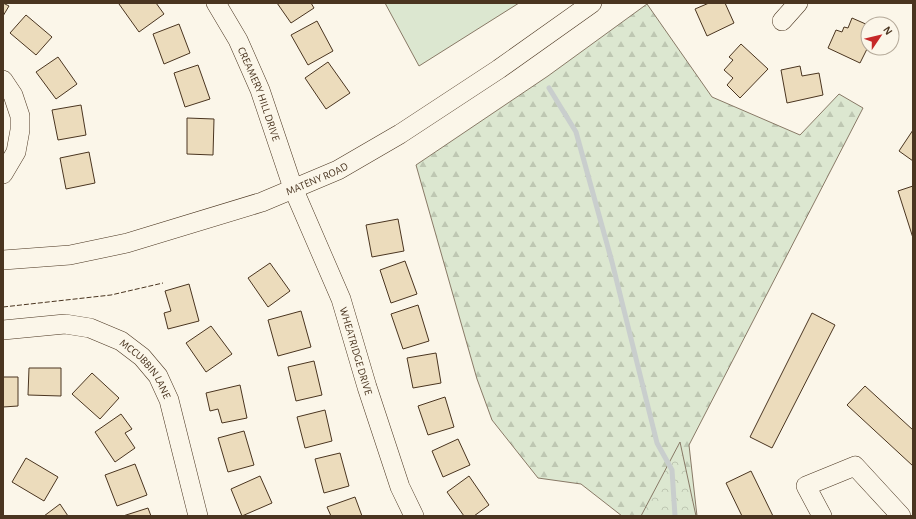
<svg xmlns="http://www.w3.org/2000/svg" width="916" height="519" viewBox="0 0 916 519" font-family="'Alegreya Sans',sans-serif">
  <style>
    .grass { fill: #dce7d0; stroke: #887966 }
    .forest { fill: url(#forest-firs); stroke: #887966 }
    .park { fill: url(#park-crowns); stroke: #887966 }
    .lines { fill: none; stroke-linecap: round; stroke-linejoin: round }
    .stream { stroke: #c9cecd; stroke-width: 5 }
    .building { fill: #ecdcbc; stroke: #4a3520 }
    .minor-casing { stroke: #4a3520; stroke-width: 20 }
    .minor { stroke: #fbf6e9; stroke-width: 19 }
    .fence { stroke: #4a3520; stroke-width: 1; stroke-dasharray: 5 2; stroke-linecap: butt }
    .labels { text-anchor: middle; stroke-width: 3; stroke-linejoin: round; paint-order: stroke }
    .street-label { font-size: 11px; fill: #4a3520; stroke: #fbf6e9 }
  </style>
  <defs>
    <pattern id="forest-firs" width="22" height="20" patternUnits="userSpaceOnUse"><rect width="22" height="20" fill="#dce7d0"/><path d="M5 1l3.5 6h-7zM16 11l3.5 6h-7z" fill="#bec7b2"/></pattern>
    <pattern id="park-crowns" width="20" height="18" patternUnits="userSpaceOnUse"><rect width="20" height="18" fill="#dce7d0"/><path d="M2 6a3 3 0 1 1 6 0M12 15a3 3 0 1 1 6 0" fill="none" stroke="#bec7b2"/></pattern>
  </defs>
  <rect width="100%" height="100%" fill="#fbf6e9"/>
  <path class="grass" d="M385,3H519L419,66Z"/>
  <path class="forest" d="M647,4L712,97L800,135L839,94L863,108L689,445L697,516H622L581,484L538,478L492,420L477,379L416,165L548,76Z"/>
  <path class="park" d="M680,442L696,516H641Z"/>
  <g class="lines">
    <path class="stream" d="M549,88L576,132L612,262L657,443L672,470L675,516"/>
  </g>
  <path class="building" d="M3,3L9,6L3,16Z
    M120,3H156L164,14L139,32L119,4Z
    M277,3H311L314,8L291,23Z
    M709,3H725L734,23L707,36L695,9Z
    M26,15L52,37L36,55L10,33Z
    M852,18L868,25V47L860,63L828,48L836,30L842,32L844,27L848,28Z
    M317,21L333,51L308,65L291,35Z
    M179,24L190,53L164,64L153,34Z
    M741,44L768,69L740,98L727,85L733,78L724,70L733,60L729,57Z
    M58,57L77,84L56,99L36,72Z
    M328,62L350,93L326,109L305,78Z
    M198,65L210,99L185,107L174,73Z
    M800,66L802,76L819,73L823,95L787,103L781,70Z
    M81,105L86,135L58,140L52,110Z
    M187,118L214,119L213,155L187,154Z
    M913,130V161L899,151Z
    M89,152L95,183L66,189L60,158Z
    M913,186V238L898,191Z
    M398,219L404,251L372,257L366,225Z
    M405,261L417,294L391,303L380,270Z
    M270,263L290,291L268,307L248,278Z
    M189,284L199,321L168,329L164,313L171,311L165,291Z
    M418,305L429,341L403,349L391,314Z
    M301,311L311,347L278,356L268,320Z
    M812,313L835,325L772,448L750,437Z
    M211,326L232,354L206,372L186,343Z
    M436,353L441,383L413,388L407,358Z
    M314,361L322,395L296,401L288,367Z
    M29,368H61V396L28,395Z
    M92,373L119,398L100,419L72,394Z
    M3,377H18V406L3,407Z
    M240,385L247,418L222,423L218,409L210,411L206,393Z
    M865,386L913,430V466L847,405Z
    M445,397L454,427L428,435L418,406Z
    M325,410L332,441L305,448L297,417Z
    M121,414L132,429L125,433L135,448L115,462L95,432Z
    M244,431L254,465L228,472L218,438Z
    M458,439L470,465L443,477L432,451Z
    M340,453L349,486L324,493L315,459Z
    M26,458L58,477L44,501L12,482Z
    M135,464L147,495L117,506L105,475Z
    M751,471L773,516H742L726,483Z
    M260,476L272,503L242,516L231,489Z
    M469,476L489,505L474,516H464L447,492Z
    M355,497L362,516H331L327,507Z
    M60,504L68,516H44Z
    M148,508L151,516H123Z"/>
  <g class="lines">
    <defs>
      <g id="minor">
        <path id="s1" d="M216,3L238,40L260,90L293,188L341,299L367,387L400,487L414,516"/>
        <path d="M782,21L798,3"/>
        <path d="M3,80L13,95L20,116V130L16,152L3,174"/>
        <path id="s2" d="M3,260L70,255L127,243L262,202L338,170L400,134L499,69L592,3"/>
        <path id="s3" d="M3,330L65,324L90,328L121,341L142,357L158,376L169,400L198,516"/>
        <path d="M822,516L806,486L855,466L901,516"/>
      </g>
    </defs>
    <use href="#minor" class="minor-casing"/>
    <use href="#minor" class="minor"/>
    <path class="fence" d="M3,307L111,295L163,283"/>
  </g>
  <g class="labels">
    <g class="street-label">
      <text dy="4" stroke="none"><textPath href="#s1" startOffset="101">CREAMERY HILL DRIVE</textPath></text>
      <text dy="4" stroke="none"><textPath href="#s2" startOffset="326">MATENY ROAD</textPath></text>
      <text dy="4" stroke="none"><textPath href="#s1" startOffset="376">WHEATRIDGE DRIVE</textPath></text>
      <text dy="4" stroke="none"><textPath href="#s3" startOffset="159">MCCUBBIN LANE</textPath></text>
    </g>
  </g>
  <rect width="916" height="519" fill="none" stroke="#4a3520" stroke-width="8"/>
  <g transform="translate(880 36) rotate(55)"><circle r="19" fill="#fbf6e9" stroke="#b4a999"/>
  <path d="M0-3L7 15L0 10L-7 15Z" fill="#c62828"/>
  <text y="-6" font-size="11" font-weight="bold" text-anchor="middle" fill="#4a3520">N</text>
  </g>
</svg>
